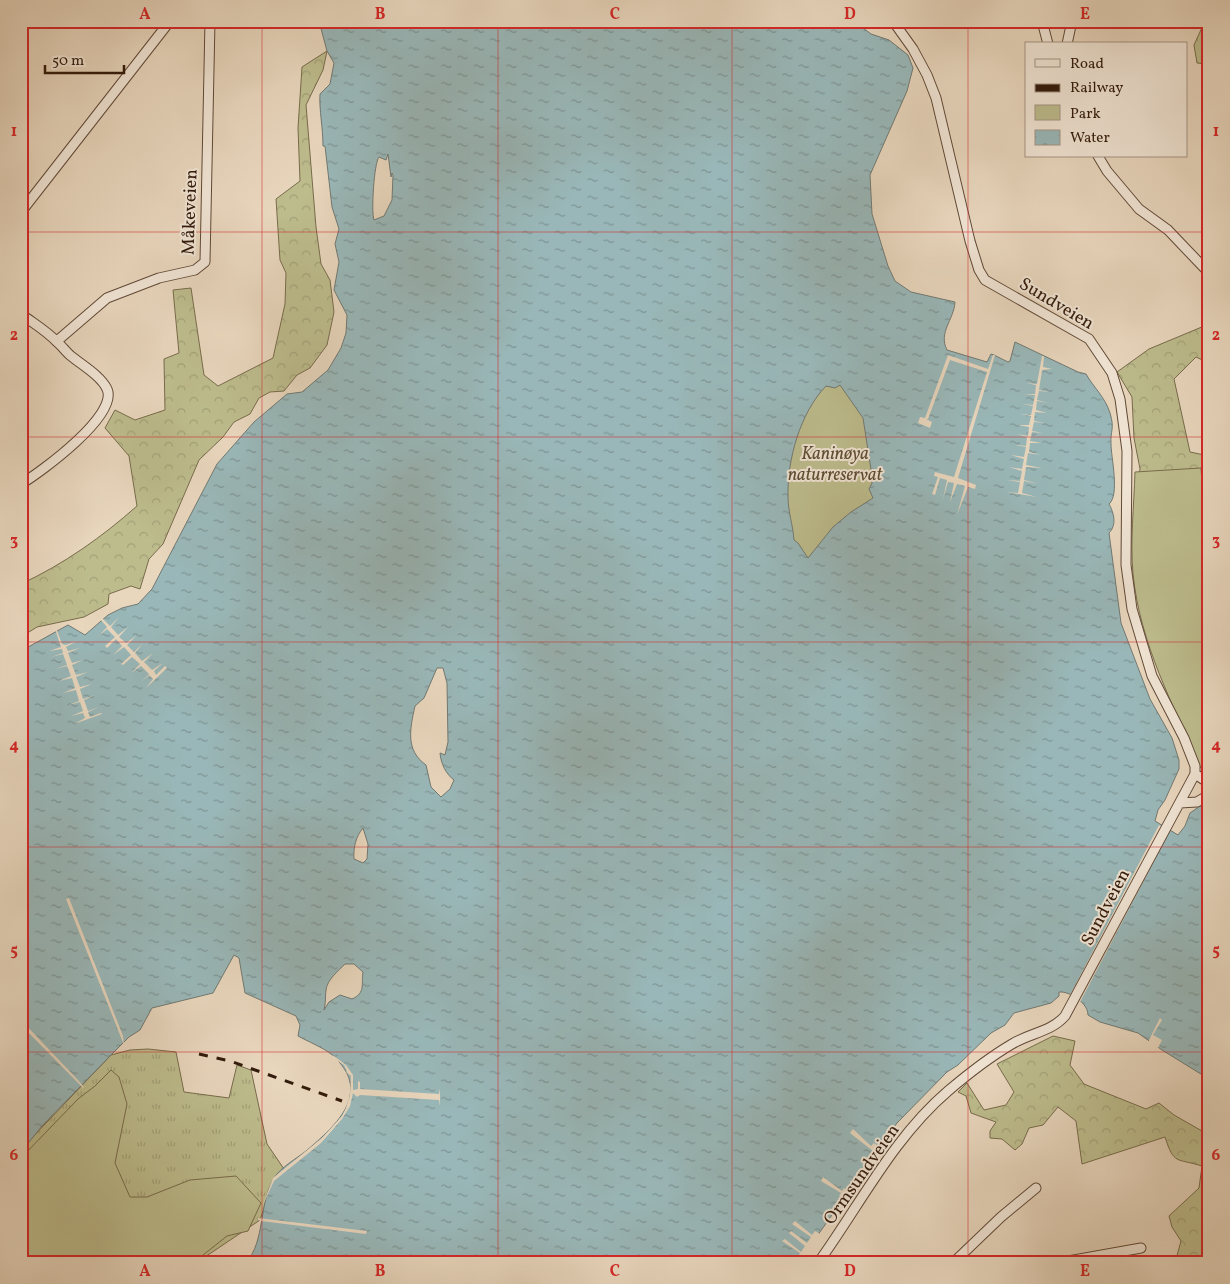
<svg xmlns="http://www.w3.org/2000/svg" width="1230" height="1284" viewBox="0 0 1230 1284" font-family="Vollkorn,serif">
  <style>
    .grass { fill: url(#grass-tufts); stroke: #786c4c }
    .forest { fill: url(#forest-crowns); stroke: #786c4c }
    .park { fill: #bdbc8d; stroke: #786c4c }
    .water { fill: url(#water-ripples); stroke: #717973; fill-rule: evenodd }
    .pier { fill: #e8d6bd }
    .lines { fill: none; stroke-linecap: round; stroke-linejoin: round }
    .street-casing { stroke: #614a38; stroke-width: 11 }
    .street { stroke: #f0e4d4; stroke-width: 9 }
    .rail { stroke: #341c0c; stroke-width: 3; stroke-dasharray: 9 9; stroke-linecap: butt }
    .grid { fill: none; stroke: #d62828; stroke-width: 1; stroke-opacity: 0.55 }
    .labels { text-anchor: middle; stroke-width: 4; stroke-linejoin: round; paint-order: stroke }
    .street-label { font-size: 18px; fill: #341c0c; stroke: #f0e4d4 }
    .park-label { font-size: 18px; font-style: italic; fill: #5d4c33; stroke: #f0e4d4 }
    .neatline { fill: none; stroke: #d62828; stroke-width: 2 }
    .grid-label { font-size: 16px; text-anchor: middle; font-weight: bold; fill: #d62828 }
  </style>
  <defs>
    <pattern id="grass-tufts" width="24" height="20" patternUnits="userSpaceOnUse" patternTransform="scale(1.25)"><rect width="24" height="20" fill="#bdbc8d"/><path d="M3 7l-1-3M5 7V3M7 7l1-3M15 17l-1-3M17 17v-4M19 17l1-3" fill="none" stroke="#a3a178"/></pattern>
    <pattern id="forest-crowns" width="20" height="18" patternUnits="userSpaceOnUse" patternTransform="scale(1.25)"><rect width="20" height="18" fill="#bdbc8d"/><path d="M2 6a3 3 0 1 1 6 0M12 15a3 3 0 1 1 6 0" fill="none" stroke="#a3a178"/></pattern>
    <pattern id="water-ripples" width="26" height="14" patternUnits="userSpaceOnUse" patternTransform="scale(1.25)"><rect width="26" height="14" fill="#99b7b8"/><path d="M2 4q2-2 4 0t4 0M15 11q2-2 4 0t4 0" fill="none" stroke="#7e9494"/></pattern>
  </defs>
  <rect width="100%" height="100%" fill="#e8d6bd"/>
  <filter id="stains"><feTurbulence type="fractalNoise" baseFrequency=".004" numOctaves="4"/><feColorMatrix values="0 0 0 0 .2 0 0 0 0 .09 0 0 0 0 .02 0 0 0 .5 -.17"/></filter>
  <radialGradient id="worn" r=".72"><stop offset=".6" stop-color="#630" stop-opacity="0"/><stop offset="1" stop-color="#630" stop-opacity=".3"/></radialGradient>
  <path class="grass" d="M148,1049L176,1052L184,1092L229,1098L237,1065L251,1070L267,1144L284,1169L274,1178L260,1220L196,1263H21V1152L25,1145L111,1055L130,1050Z"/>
  <path class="forest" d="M1205,21H1209V64L1197,63L1194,45Z
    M327,51L323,70L306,105L316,227L321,264L330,280L334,312L327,345L310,368L297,375L284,391L270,392L259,398L250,414L234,422L223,437L199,460L163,544L149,559L140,589L131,586L109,594L108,604L84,617L37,627L21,637V584C64,564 102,537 137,506L129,456L105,428L115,410L135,420L165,410L164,359L179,353L173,290L191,288L204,375L218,386L273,358L285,304L286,273L280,260L276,199L300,181L298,128L302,67Z
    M1209,324V363L1196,357L1174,379L1190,452L1209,456V762L1136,499L1140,469L1134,438L1132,397L1117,372L1149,349Z
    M1053,1036L1075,1041L1070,1065L1084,1084L1146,1109L1159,1103L1174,1115L1209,1135V1263H1175L1181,1241L1172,1227L1169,1216L1199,1188L1202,1166C1176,1158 1174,1165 1165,1137L1082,1164L1076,1121L1058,1107L1043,1125L1029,1128L1022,1144L1015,1150L1002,1139L990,1138V1131L996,1122L971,1113L966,1096L958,1092L967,1083L984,1110L1006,1105L1014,1092L997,1064Z"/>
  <path class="park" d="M796,320L949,424L761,638Z
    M1201,468L1209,583V774L1200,767C1173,704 1140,644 1133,574C1130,541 1134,506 1135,472Z
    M111,1070L119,1077L127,1104L115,1163L130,1197H147L190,1180L236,1176L261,1203L248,1231L227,1236L193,1263H21V1158L78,1099L95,1086Z"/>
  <path class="water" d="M319,21H760L778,25L854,21L871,34L889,40L908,55L913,68L907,91L870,175L872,214L888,266L895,281L911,292L955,302C954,320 938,332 947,350L987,362L991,354L994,355L1008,362L1010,361L1015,342L1078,372L1086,374C1094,388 1105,397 1110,413C1115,429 1110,431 1111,444C1111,457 1120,495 1109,504C1114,513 1117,525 1109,533L1121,623L1150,699L1172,738L1179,760V769L1165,800L1158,810L1155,821L1178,835L1185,826L1190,813L1209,800V1079L1162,1050L1138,1033L1100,1022L1088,1015C1088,1003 1070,991 1059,992V996L1051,1003L1014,1013L1005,1025L991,1033L958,1065L947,1072L897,1123L798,1263H246C266,1239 258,1205 274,1178C281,1167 296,1159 306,1151C338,1124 374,1091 331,1054C324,1048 307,1041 298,1036L300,1025L296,1016L245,993L239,958L234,955L213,993L152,1008L140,1030L129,1037L111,1055L42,1126L21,1152V651L68,625L85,635L108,615L122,608L138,604L152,589L217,464L254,422L287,394L302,392L328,370L341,348L346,333L347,315L334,290L339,262L335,244L339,229L332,207L325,146H323C323,127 319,110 320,94L330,84L334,63L327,51ZM388,154L391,177L392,173L393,175L392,200L384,216L374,220C371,212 374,163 379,157L386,160ZM840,385L863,418L872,476V483L869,489L873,498L851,512L833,527L808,558L798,543L794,540C793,525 788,512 788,497C787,460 800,413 826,386L835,388ZM437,668H443L447,683L448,742L445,755L440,753C441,764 446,774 454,780L450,789L441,797L431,787L426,765C405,750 410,729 415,706L424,698ZM363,828L368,844L367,859L363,863L354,859C353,848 356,836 363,828ZM345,964H354L363,972C361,984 366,993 352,999L340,995L329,1002L324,1010C326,1003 325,997 326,990C327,980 338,971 345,964Z"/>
  <path class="pier" d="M948,355L988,369L993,355H995L958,478L976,485L975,489L968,487L957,515L965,486L957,484L950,502L954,483L948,482L943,499L947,480L940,478L935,495L932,494L938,477L934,476L935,472L954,477L987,372L950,360L928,419H926L932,422L930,428L918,423L920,417L925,418Z
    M1042,356H1044L1043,367L1052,369L1042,370L1039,390L1050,392L1039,391L1037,400L1048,403L1037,401L1036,410L1047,413L1035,412L1034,421L1045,423L1034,422L1032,431L1043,433L1032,432L1030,441L1041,443H1030L1029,452L1041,455L1028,453L1026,465L1042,468L1026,467L1024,480L1039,484L1024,481L1022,493L1037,497L1006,492L1018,493L1020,482L1007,480L1020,481L1022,471L1009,467L1022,469L1024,459L1011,455L1024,457L1026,447L1015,445L1026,446L1027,437L1017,434L1028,436L1029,427L1018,425H1029L1031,416L1020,414L1031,415L1033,406L1022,404L1033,405L1035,395L1024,394H1035L1036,385L1026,383L1037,384Z
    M119,617L111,627L118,635L128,627L119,637L126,643L136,636L127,645L134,652L143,643L135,653L142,661L153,653L144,662L152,670L163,663L154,671L156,675L165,666L167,668L146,688L153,679L149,675L140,683L149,674L141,666L131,673L140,664L132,657L123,665L121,664L131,655L124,647L113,655L122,646L116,639L107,648L105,646L115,637L107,629L98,637L107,627L100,619L102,618L110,626Z
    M56,628L62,644L66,645L77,641L66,647L68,651L80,648L68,653L72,663L83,660L72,665L76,675L88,672L76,677L80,687L92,684L80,689L83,699L95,695L84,700L88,711L99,707L88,712L90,717L101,713L102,714L74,724L85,718L83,713L71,716L83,711L80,702L68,705L79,701L76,690L63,693L75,688L72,678L59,681L71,676L67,666L55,669L67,665L63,654L51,657L63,653L62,649L49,651L61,647L55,629Z
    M1159,825L1170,831L1079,1004L1069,997Z
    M69,898L123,1036L124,1045L66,899Z
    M1160,1018L1162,1020L1153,1035L1162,1040L1157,1050L1149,1043V1040Z
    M21,1020L77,1079L84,1087L83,1088L21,1025Z
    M324,1053L334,1056L346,1065L353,1075V1090L358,1089V1081L360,1082V1089L439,1094L440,1088V1106L439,1100L360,1095L357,1097L353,1093L350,1106L342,1119L321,1143L274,1181L262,1207L273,1178L322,1138L342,1116L346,1108L350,1095L351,1076L346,1072L347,1071L344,1065Z
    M853,1129L871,1146L874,1143L878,1146L876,1148L881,1151L878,1155L850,1133Z
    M823,1177L842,1191L844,1188L850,1193L846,1199L839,1196L841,1193L821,1181Z
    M258,1218L367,1231L366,1234L261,1221L258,1220Z
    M795,1221L812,1235L815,1231L820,1234L803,1259L798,1257L800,1253L782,1241L785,1239L801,1252L805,1246L789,1233L791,1231L807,1243L811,1237L792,1224Z"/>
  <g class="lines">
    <defs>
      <path id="street" d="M1042,21L1048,44
        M1067,44L1072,21
        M1098,156L1107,171L1139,209L1168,230L1209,273
        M21,212L170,21
        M21,314C33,323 47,331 57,342C62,346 66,352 71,356C82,365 101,376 107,389C119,415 41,472 21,484
        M57,341L107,298L159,278L195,270L205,262L210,21
        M1195,774L1209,783
        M1180,803L1197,802L1209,795
        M818,1263C860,1205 893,1138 948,1091C968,1074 990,1057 1012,1044C1030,1033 1051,1032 1065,1016L1195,774V766L1184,738L1152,676L1132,609L1126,565L1127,451L1120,399L1112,373L1089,339L985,280L979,270L970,241L936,98L927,75L913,49L893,21
        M953,1263L1001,1217L1036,1188
        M1057,1263L1141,1248"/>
    </defs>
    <use href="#street" class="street-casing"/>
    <use href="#street" class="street"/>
    <path class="rail" d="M199,1054L230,1061L342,1101"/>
  </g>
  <path class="grid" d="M262,21V1263M498,21V1263M732,21V1263M968,21V1263M21,232H1209M21,437H1209M21,642H1209M21,847H1209M21,1052H1209"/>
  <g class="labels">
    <g class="street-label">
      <text transform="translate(189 212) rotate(-88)" y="6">Måkeveien</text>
      <text transform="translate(1057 303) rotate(31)" y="6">Sundveien</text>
      <text transform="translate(1105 907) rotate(-62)" y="6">Sundveien</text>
      <text transform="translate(861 1174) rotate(-55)" y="6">Ormsundveien</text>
    </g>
    <g class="park-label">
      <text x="835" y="459">Kaninøya<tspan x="835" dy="21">naturreservat</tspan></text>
    </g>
  </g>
  <rect width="1230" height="1284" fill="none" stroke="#e8d6bd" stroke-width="55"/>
  <rect x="1025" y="42" width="162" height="115" fill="#f0e4d4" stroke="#a59484"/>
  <rect x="1035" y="59" width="25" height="8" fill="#f0e4d4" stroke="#a59484"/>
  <text x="1070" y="68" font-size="15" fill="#341c0c">Road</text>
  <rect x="1035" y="84" width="25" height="8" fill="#341c0c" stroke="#a59484"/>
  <text x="1070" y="92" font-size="15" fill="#341c0c">Railway</text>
  <rect x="1035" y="105" width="25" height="15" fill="#bdbc8d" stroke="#a59484"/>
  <text x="1070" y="118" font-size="15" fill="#341c0c">Park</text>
  <rect x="1035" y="130" width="25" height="15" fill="url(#water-ripples)" stroke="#a59484"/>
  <text x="1070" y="142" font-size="15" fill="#341c0c">Water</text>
  <path d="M45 65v8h79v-8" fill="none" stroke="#341c0c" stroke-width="2.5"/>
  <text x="52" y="65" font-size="15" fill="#341c0c" stroke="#f0e4d4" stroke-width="4" paint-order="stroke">50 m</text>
  <rect x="28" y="28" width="1174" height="1228" class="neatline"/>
  <g class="grid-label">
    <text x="145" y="19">A</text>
    <text x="380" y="19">B</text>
    <text x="615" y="19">C</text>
    <text x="850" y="19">D</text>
    <text x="1085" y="19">E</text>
    <text x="14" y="136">1</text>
    <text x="1216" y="136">1</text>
    <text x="14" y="340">2</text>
    <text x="1216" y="340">2</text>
    <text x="14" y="545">3</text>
    <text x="1216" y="545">3</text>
    <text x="14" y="750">4</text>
    <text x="1216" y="750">4</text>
    <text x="14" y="955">5</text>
    <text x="1216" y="955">5</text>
    <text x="14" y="1160">6</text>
    <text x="1216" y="1160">6</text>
    <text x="145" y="1276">A</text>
    <text x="380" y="1276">B</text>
    <text x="615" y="1276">C</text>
    <text x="850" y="1276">D</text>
    <text x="1085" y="1276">E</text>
  </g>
  <rect width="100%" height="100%" filter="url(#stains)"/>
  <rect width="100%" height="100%" fill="url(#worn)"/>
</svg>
